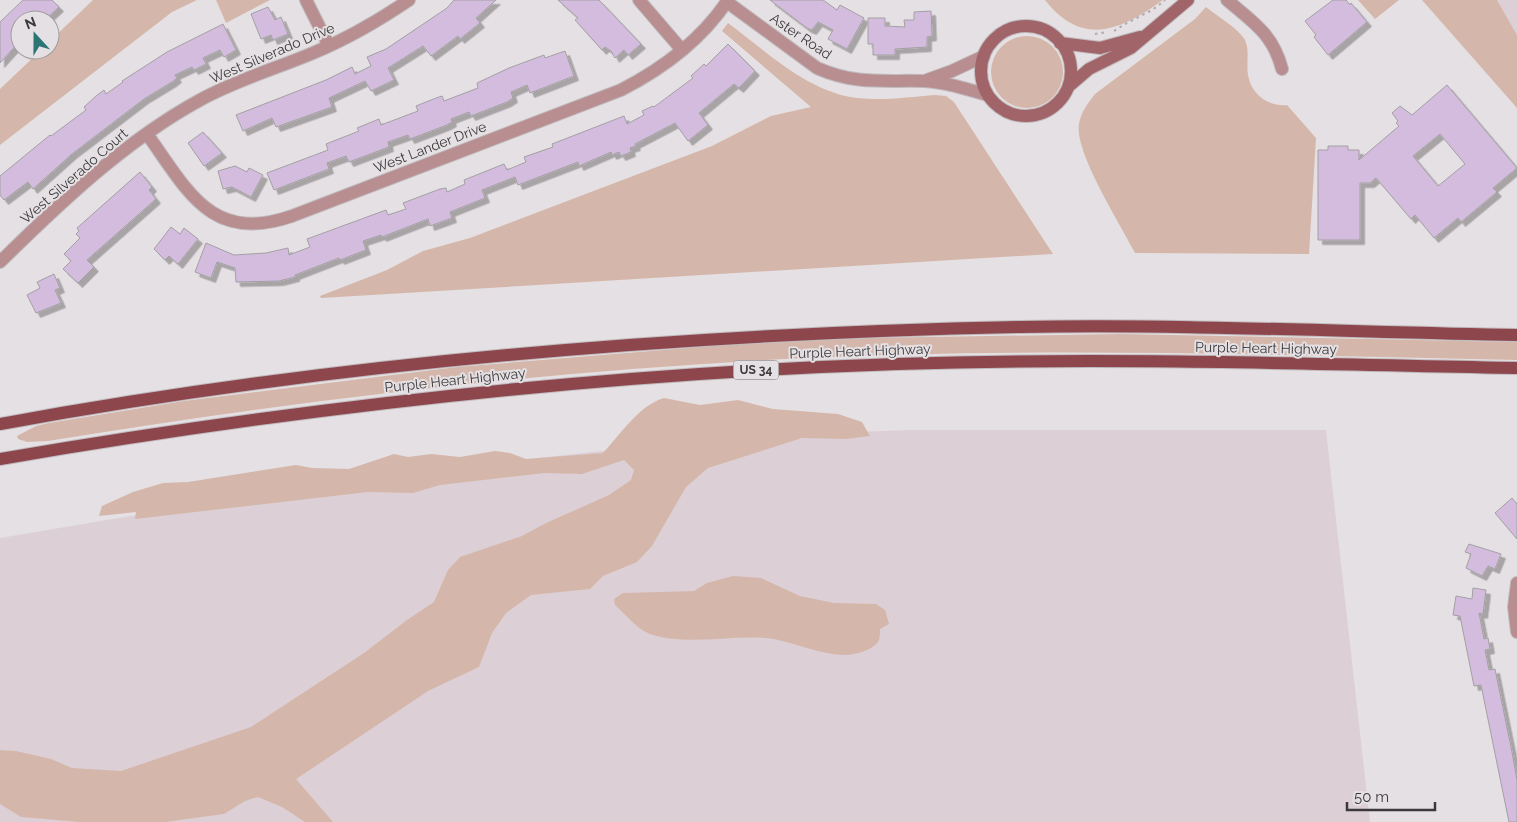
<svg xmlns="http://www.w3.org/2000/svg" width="1517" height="822" viewBox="0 0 1517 822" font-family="Raleway,sans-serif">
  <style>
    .built { fill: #dcd0d6 }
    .green { fill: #d4b7aa }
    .building { fill: #d4bcdf; stroke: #a2a0a3; fill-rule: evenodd; filter: url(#shadow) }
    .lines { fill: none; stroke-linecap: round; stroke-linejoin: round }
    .street-casing { stroke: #c0bbbe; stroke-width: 14 }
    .secondary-casing { stroke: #c0bbbe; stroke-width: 14 }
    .primary-casing { stroke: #c0bbbe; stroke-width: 14 }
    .path { stroke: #afabae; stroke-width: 2; stroke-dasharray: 2.5 4; stroke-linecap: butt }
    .street { stroke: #b88e90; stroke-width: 12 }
    .secondary { stroke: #a16569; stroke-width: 12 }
    .primary { stroke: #8e464d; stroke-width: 12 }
    .labels { text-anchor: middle; stroke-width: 4; stroke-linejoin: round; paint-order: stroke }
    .shield { fill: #e5e0e3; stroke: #6e6b6d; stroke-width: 1 }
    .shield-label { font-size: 12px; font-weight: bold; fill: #3b393a }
    .street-label { font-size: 14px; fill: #3b393a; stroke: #e5e0e3 }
  </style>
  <defs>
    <filter id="shadow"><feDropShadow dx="4.5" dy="4.5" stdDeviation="0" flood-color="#0004"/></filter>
  </defs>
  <rect width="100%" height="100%" fill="#e5e0e3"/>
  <path class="built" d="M1497,0H1517V35Z
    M910,430H1326L1370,822H0V538L172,509L446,468L738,436Z"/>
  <path class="green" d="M93,0H197L172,12L0,145V89L41,50H50V41Z
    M216,0H270L226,23Z
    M1045,0H1163C1121,30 1083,48 1045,0Z
    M1358,0H1399L1375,19Z
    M1422,0H1497L1517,35V108Z
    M1206,7C1218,17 1237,27 1245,40C1250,51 1246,63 1248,75C1251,94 1268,107 1287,105L1316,138L1309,254L1135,253C1121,225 1074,152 1079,124C1081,112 1088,103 1095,94L1195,19Z
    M728,23C767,52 808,92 857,98C882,101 910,97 935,95L946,96L954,102L1053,254L321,298L320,296L387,270L423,251L470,238L712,146L771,116L811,107L722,31Z
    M991 72a36 36 0 1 1 72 0a36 36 0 1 1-72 0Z
    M1121,334L1517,342V360C1280,355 1043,347 806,358C552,370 299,400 48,441L27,442L18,439L17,436L36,426L49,423L184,401L457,367L724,345L867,338Z
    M664,398L700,405L738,400L773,409L838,414L862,422L870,436L846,439L802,438L708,468L686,487L652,546L637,562L603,576L590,589L531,595L506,613L492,633L479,667L428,691L296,779L333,822H305L282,807L258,797L245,801L224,814L165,822H80L21,817L0,804V750L16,751L51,759L72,768L121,771L251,727L364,653L407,620L434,602L448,570L460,557L522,536L546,523L609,495L631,480L634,470L624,460L582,474L544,473L440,485L413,493L368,492L135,519L136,512L99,516L102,506L133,492L163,483L188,482L296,465L312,468L349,469L394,454L408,457L431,454L460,457L495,451L510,453L526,459L603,453C620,435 639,405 664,398Z
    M733,576L761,578L800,596L834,603L876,604L885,610L889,624L880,629C880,632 880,637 879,640C875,650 854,655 845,655C821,655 791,641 767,638C731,635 683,646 650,634C637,629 625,614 615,605L614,599L623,593L694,591L707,583Z"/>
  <path class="building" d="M23,0H52L59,7L45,20H38L31,13L24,20H20V41L0,63V22Z
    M454,0H496L476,18L480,23L460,39L458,36L431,56L423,46L388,68L394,80L371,91L365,81L329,98L332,107L276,127L272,118L243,131L236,115L326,80L352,67L355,74L371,66L367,57L386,49L447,8Z
    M558,0H599L641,44L628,55L624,50L615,58L611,51L605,47L602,50L575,20L578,18Z
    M770,0H823L837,10L840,5L864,18L847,49L828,39L833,30L818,22L812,30L807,28Z
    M1333,0H1346L1350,5L1351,3L1367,22L1328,55L1314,37L1316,35L1305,21Z
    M268,7L275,20L281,17L288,34L273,40L271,35L261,39L251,14Z
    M931,11L932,36L927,37V47L895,49V55H873V44H868V18H885V26L905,27L904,20H914V12Z
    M223,24L236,50L224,57L220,50L203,58L206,64L194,70L192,67L175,75L177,78L172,82L144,99L72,154L33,189L28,182L4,200L0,195V176L50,135L51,136L86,110L84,107L96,96L104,90L106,94L123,82L122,81L167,52Z
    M728,44L755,71L739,88L734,84L699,113L708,125L688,141L675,123L635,144L636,146L630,148L631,152L621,156L619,152L612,155L611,152L579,166L578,162L518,185L515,177L482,190L485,198L450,212L452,218L430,226L428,219L382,237L381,235L363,241L366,250L340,260L339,258L295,275V277L279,281L236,282L235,268L217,262L211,278L195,272L206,243L234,255L266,253L288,248L289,255L310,247L307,239L386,210L388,215L406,209L403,203L440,189L446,188L447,192L465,184L464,180L504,164L507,170L526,162L524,157L553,147L552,144L624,116L627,124L644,115L642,111L653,106L654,107L693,78L691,76L704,64L706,66Z
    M565,51L574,76L530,93L527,85L511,92L513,98L507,102L471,116L469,112L451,119L452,122L447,125L410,139L408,135L388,142L389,147L349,162L346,156L327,163L329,169L274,190L267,173L328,150L326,144L359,131L357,128L379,119L381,125L418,111L416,106L436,98L442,96L444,101L478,88L477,83L509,68L544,55L545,58Z
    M1447,85L1517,168L1493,188L1497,192L1461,222L1458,218L1434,238L1415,215L1411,219L1376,178L1370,183H1360V240H1318V150H1328V146H1348V150H1359V160L1399,126L1396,123L1398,121L1392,113L1400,106L1412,115ZM1440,134L1465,164L1438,186L1413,156Z
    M203,132L222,153L204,166L188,143Z
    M235,166L247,172L249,168L263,175L251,197L232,187L223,189L218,171Z
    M140,172L152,187L149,190L156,199L87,260L94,267L78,283L63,269L71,261L64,254L80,238L76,234L79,231L77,228Z
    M171,227L180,234L184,228L198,239L178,264L169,256L165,260L154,249Z
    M54,274L60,288L55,290L61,303L36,313L27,295L40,288L37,282Z
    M1512,498L1517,504V539L1495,513Z
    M1469,544L1501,554L1495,569L1488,566L1482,576L1466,568L1471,554L1465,552Z
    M1473,588L1486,590L1483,614L1479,613L1484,639L1488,638L1490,649L1485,650L1489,670L1495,669L1512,752L1517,780V822H1509L1481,685L1474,686L1460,616L1453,615L1456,596L1472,599Z"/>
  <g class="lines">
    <defs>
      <path id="street" d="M306,0L329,46
        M639,0L682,50
        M1227,0C1253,22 1273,34 1282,69
        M727,2L817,68C855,85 884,80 923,81C945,82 967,89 987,95
        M927,80L952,71L984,56
        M147,134C188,191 211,244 292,216L621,90C662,69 702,39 728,0
        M0,262C61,202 125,141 200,100C236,80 275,69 313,53C347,39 378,21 409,0
        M1517,583L1514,607L1517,632"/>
      <path id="secondary" d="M981 71a45 45 0 1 1 90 0a45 45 0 1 1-90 0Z
        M1060,43L1100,48L1140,37
        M1068,87L1089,69L1131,48L1188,0"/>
      <path id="primary" d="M0,424C336,362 678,334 1020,327C1185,324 1351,332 1517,335
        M0,459C297,408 596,374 897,364C1104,357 1311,364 1517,368"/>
    </defs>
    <use href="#street" class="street-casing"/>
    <use href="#secondary" class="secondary-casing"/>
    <use href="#primary" class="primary-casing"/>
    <path class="path" d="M1114,31C1131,19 1150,14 1165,0
      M1095,34L1107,32"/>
    <use href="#street" class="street"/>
    <use href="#secondary" class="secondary"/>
    <use href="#primary" class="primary"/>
  </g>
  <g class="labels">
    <rect class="shield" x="733.5" y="360.5" width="45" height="19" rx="4"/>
    <g class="shield-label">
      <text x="756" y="374">US 34</text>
    </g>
    <g class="street-label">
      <text transform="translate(801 36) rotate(34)" y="5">Aster Road</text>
      <text transform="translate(272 53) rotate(-23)" y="5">West Silverado Drive</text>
      <text transform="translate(430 147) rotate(-21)" y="5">West Lander Drive</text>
      <text transform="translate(74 176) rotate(-41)" y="5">West Silverado Court</text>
      <text transform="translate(1266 348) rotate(1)" y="5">Purple Heart Highway</text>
      <text transform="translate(860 351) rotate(-2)" y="5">Purple Heart Highway</text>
      <text transform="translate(455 380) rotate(-6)" y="5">Purple Heart Highway</text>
    </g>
  </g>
  <g transform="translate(35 35) rotate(339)"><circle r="24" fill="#e5e0e3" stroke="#a19d9f"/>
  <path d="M0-4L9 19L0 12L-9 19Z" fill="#2b7575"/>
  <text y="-8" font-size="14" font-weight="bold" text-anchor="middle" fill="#3b393a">N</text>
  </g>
  <path d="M1347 802v8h88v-8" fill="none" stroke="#3b393a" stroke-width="2.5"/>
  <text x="1354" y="802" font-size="15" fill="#3b393a" stroke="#e5e0e3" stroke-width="4" paint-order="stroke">50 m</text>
</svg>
